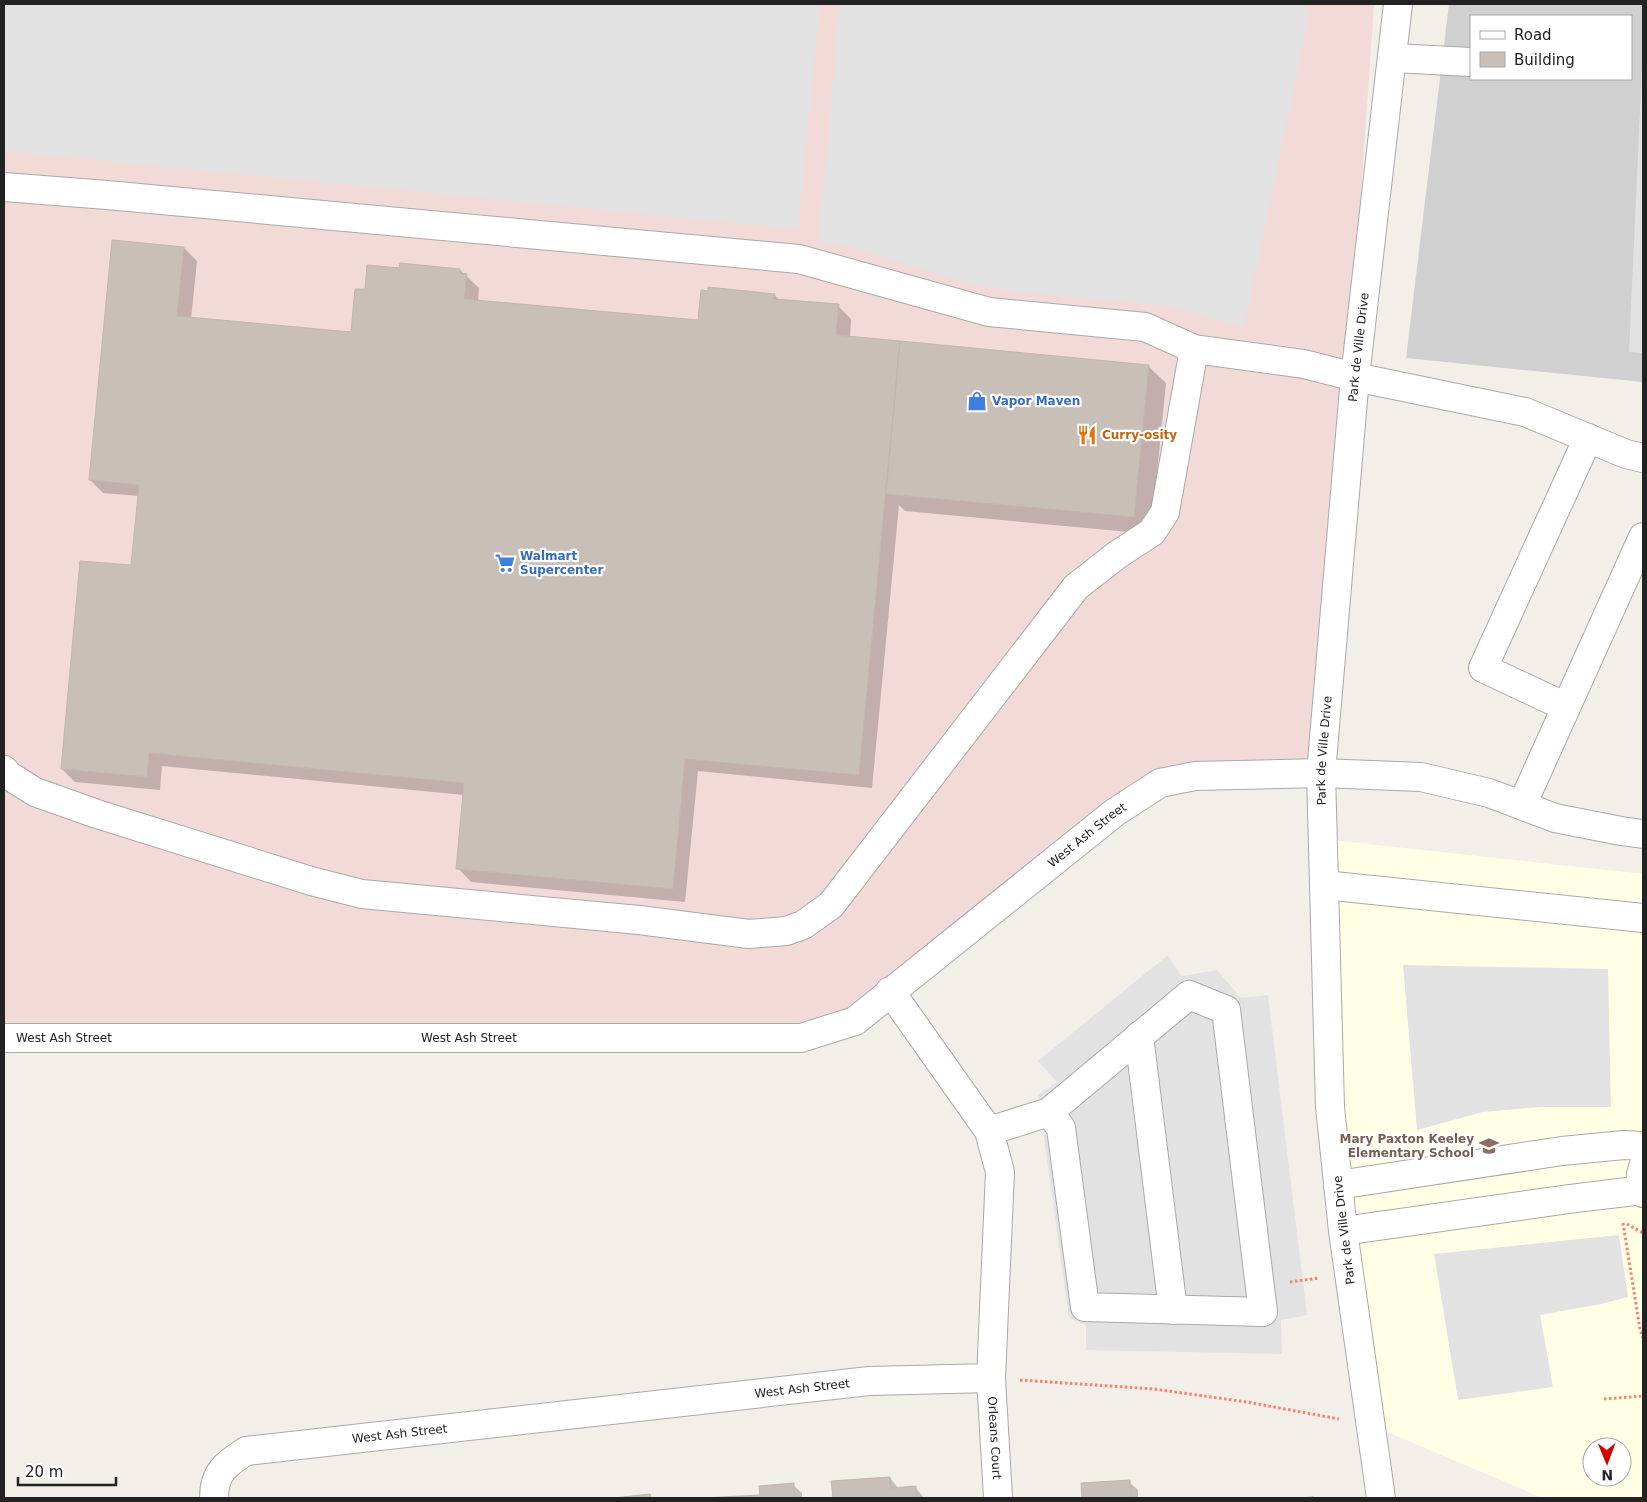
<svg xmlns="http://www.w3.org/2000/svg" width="1647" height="1502" viewBox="0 0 1647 1502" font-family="'DejaVu Sans',sans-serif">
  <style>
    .commercial { fill: #f2dad9 }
    .education { fill: #ffffe5; fill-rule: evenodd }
    .religious { fill: #d0d0d0; fill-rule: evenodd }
    .parking { fill: #e2e2e2 }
    .shadow { fill: #0003 }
    .building { fill: #c7bfb8; stroke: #c4b6ab }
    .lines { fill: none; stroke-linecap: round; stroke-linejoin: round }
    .minor-casing { stroke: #a9a9a9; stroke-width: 30 }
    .path { stroke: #fa8072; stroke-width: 3; stroke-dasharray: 2.5 2.5; stroke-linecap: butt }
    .minor { stroke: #fff; stroke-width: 28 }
    .labels { text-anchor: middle; stroke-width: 4.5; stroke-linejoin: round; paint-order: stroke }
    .street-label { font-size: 12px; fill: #222; stroke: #fff }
    .shop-label { font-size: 12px; font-weight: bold; fill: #366cbe; stroke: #fff; text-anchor: start }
    .food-label { font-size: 12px; font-weight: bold; fill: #c56008; stroke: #fff; text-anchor: start }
    .education-label { font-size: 12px; font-weight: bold; fill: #785e54; stroke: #fff; text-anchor: end }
  </style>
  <rect width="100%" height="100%" fill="#f2efe9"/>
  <path class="commercial" d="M4,4H1374L1321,773L1160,783L890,991L801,1038H4Z"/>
  <path class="education" d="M1322,839L1643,874V1498H1543L1371,1425L1343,1231ZM1592,1447H1622V1477H1592Z"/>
  <path class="religious" d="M1449,4H1643V382L1406,358ZM1471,16H1631V79H1471Z"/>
  <path class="parking" d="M4,4H820L798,229L4,151Z
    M840,4H1308L1305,35L1244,327L1166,306L985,288L845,245L819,243Z
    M1643,45V353L1629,352Z
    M1168,955L1181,976L1217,970L1241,998L1268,995L1307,1315L1281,1320L1282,1354L1086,1350V1325L1069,1318L1038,1095L1057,1082L1038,1061Z
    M1403,965L1608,969L1611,1107H1542L1483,1112L1417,1130Z
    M1619,1235L1628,1297L1601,1304L1540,1315L1553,1387L1458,1400L1434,1254Z"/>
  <path class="shadow" d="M184,248L197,261L191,319L352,334L366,291L400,270H460L479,288L478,301L699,322L774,295L780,300L838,306L851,319L850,338L1148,366L1166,383L1151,534L905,511L899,505L872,788L698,771L685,902L471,882L458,868L464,795L162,766L160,790L75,782L62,769L132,567L139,496L103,493L90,480Z
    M890,1478L898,1488L915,1487L924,1498H834L833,1482Z
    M1129,1482L1138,1490V1498H1083V1484Z
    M793,1485L802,1493V1498H724L761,1496Z
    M1313,1496L1315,1498H1301Z"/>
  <path class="building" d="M112,240L184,247L177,316L351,332L355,289H365L367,265L399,268L400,263L460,269V273L467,274L464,299L698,320L701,290L708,291V287L775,294L774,299L839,304L836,335L900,341L859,775L685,759L673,889L456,869L464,783L149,753L147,777L61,769L80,561L131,565L139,485L89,480Z
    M900,341L1149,365L1134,517L886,494Z
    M890,1477L891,1488L916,1486V1498H833L831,1481Z
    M1130,1480L1131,1498H1082L1081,1483Z
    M794,1483L795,1498H703L760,1495L759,1486Z
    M650,1494L651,1498H613Z"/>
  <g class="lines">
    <defs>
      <g id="minor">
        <path d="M1393,58L1471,62"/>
        <path d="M4,187L107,195L799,259L989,312L1145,327L1194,349L1304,364L1355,377L1525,412L1626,454L1643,458"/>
        <path d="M1566,707L1483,668L1588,438"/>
        <path d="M4,770L8,775L35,792L97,814L311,881L362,894L639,920L749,934L786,931L803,925L831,905L1076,587L1117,555L1152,532L1165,512L1194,349"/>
        <path d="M1522,805L1643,537"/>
        <path d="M1324,885L1643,918"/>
        <path d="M1139,1036L1173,1310"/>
        <path id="s1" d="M4,1038H801L855,1021L1114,813L1160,783L1195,776L1321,773L1421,777L1489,793L1555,818L1621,831L1643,834"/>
        <path d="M989,1131L1049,1112L1189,995L1226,1010L1263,1312L1085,1307L1061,1128L1049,1112"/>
        <path d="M1643,1167L1641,1174L1643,1193"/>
        <path d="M1338,1185L1562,1151L1624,1145L1643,1146"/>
        <path d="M1343,1231L1569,1199L1643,1190"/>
        <path id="s2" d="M991,1378L998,1498"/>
        <path id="s3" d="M214,1498C214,1472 226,1464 246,1451L869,1381L991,1378L1000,1172L989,1131L890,991"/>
        <path id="s4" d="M1381,1498L1343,1231L1330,1107L1321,773L1355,377L1398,4"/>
      </g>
    </defs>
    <use href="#minor" class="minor-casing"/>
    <path class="path" d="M1623,1223L1640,1329L1643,1338
      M1627,1224L1643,1233
      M1290,1282L1319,1278
      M1020,1380L1154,1389L1247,1402L1339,1419
      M1604,1399L1643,1396"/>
    <use href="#minor" class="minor"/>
  </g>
  <defs>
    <symbol id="shop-bare" viewBox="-9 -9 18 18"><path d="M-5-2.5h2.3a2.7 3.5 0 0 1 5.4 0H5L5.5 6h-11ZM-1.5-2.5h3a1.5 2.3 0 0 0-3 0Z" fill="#3f7fe0" stroke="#fff" stroke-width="2.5" paint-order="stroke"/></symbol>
    <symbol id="restaurant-bare" viewBox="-9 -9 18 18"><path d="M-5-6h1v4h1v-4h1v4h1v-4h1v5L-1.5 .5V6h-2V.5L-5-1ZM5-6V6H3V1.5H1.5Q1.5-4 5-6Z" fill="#e8710a" stroke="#fff" stroke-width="2.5" paint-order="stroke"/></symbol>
    <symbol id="supermarket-bare" viewBox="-9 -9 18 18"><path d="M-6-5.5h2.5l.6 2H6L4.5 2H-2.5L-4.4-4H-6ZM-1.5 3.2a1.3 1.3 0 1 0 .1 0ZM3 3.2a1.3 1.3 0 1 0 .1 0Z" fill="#3f7fe0" stroke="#fff" stroke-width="2.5" paint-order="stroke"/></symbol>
    <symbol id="school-bare" viewBox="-9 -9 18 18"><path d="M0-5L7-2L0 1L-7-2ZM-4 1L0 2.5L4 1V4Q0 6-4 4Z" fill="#8d6e63" stroke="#fff" stroke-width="2.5" paint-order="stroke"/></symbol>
  </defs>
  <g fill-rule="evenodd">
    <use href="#shop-bare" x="963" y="387" width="28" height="28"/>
    <use href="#restaurant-bare" x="1073" y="421" width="28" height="28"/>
    <use href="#supermarket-bare" x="491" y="549" width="28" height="28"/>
    <use href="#school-bare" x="1475" y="1132" width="28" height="28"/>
  </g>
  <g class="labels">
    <g class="street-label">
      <text dy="4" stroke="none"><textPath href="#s4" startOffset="1156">Park de Ville Drive</textPath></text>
      <text dy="4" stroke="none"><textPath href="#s4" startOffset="751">Park de Ville Drive</textPath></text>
      <text dy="4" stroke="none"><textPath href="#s1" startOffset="1151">West Ash Street</textPath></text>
      <text dy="4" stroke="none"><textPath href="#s1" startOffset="60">West Ash Street</textPath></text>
      <text dy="4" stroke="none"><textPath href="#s1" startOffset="465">West Ash Street</textPath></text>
      <text transform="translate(1344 1230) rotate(-97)" y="4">Park de Ville Drive</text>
      <text dy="4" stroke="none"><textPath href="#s3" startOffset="620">West Ash Street</textPath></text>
      <text dy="4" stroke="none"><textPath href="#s3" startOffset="215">West Ash Street</textPath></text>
      <text dy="4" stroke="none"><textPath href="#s2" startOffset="60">Orleans Court</textPath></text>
    </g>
    <g class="shop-label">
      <text x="992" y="405">Vapor Maven</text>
      <text x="520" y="560">Walmart<tspan x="520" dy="14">Supercenter</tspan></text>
    </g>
    <g class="food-label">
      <text x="1102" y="439">Curry-osity</text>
    </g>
    <g class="education-label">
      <text x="1474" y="1143">Mary Paxton Keeley<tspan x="1474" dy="14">Elementary School</tspan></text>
    </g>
  </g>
  <rect width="1647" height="1502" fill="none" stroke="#222222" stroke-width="10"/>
  <rect x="1470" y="15" width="162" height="65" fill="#ffffff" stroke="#a7a7a7"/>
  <rect x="1480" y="31" width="25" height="8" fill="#ffffff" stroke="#a7a7a7"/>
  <text x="1514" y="40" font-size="15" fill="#222222">Road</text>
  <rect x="1480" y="52" width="25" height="15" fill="#c7bfb8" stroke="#a7a7a7"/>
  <text x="1514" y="65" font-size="15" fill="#222222">Building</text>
  <g transform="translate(1607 1462) rotate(179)"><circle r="24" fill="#ffffff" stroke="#a7a7a7"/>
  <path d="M0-4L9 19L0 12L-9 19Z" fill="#d40000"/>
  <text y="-8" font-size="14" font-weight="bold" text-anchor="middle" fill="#222222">N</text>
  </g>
  <path d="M18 1477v8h98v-8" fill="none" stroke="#222222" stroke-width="2.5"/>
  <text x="25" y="1477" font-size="15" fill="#222222" stroke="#ffffff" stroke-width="4" paint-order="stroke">20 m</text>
</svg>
